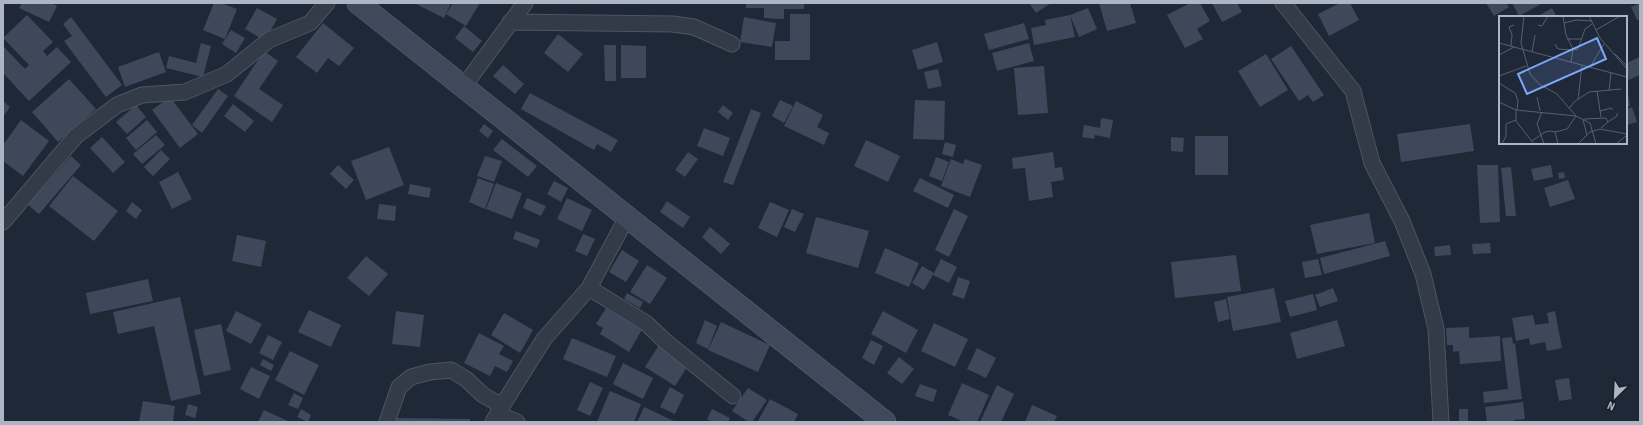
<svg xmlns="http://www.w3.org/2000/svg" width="1643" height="425" viewBox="0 0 1643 425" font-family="'Roboto Condensed',sans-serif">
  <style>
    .building { fill: #3d485a }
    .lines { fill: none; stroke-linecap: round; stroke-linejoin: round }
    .minor-casing { stroke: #4d5563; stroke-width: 17 }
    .secondary-casing { stroke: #4d5563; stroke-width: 23 }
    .minor { stroke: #333a48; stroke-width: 15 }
    .secondary { stroke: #40495b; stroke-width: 21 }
    .inset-road { fill: none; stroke: #586070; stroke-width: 1 }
    .view { fill: #7ca7fb; fill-opacity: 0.15; stroke: #7ca7fb; stroke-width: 2 }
    .inset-edge { fill: none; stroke: #adb5c5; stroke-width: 2 }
  </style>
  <rect width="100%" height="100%" fill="#1f2837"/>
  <path class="building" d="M22,3H51L57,6L49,22L19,8Z
    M214,3H221L237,9L225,39L203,30Z
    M414,3H451L444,18Z
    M453,3H480L466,26L446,14Z
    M746,3H804V9H784V19L764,18V8H746Z
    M1029,3H1051L1036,13Z
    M1099,3H1130L1136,23L1107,31Z
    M1190,3H1200L1210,21L1197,29L1203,39L1185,48L1167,15Z
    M1212,3H1237L1242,12L1222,22Z
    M1340,3H1350L1359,20L1329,36L1318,14Z
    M1486,3H1506L1509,7L1494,16Z
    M1512,3H1543L1519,16Z
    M1640,3V19L1637,20L1631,7Z
    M257,8L277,19L265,41L245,29Z
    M1088,8L1097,29L1079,37L1070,15Z
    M1552,8L1557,17H1541L1540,15Z
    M790,14H810V60H775V41H790Z
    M27,15L53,42L43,51L47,56L57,47L71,62L29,101L3,73V46L25,69L29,65L3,38Z
    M1070,15L1075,37L1034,45L1031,28L1046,25L1045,20Z
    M71,17L122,85L106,97L64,41L72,36L63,24Z
    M744,17L776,23L772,47L740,42Z
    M323,23L354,48L339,66L328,58L317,73L296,57Z
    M1024,23L1029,39L989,50L984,34Z
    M464,26L482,41L473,52L455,38Z
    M231,30L245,38L236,53L222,44Z
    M558,34L583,54L568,72L544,53Z
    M937,42L943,62L918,70L912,50Z
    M201,43L211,46L203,77L166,68L169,56L196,63Z
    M1029,43L1034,61L997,71L992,53Z
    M604,45H616V81H605Z
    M621,45L646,46V78H621Z
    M1291,46L1324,95L1313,102L1308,95L1299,101L1271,59Z
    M264,51L278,61L259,89L283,105L272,122L234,96Z
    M159,52L166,72L125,87L118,67Z
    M1266,54L1288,90L1260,107L1238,71Z
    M1640,57V75L1629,80L1626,74V63Z
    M503,65L524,84L515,94L493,76Z
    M1044,66L1048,113L1018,115L1014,68Z
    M938,69L942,86L928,89L924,72Z
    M69,79L96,109L58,142L32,112Z
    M1626,83L1630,106L1626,107Z
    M218,89L228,96L202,133L192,125Z
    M530,93L618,140L611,152L597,144L594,150L521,109Z
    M170,97L198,134L180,148L152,110Z
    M780,100L793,106L784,123L772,116Z
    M915,100L945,101L944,140L913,139Z
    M3,101L10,107L3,117Z
    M796,101L823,115L817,127L829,133L824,145L784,126Z
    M233,104L254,121L245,132L224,116Z
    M136,105L146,117L127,134L116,122Z
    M723,105L733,113L728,120L718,112Z
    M1632,107L1637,122L1626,125V109Z
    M751,109L761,113L733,185L723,182Z
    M1101,118L1113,120L1110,138L1095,135L1094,139L1082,137L1084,125L1100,128Z
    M21,120L49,141L23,176L3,161V145Z
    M147,120L157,132L136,150L126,138Z
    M484,124L493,131L488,138L479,131Z
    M1470,124L1474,151L1401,162L1397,134Z
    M704,128L730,138L723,156L697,146Z
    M156,135L165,145L142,164L133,154Z
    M1195,136H1228V175H1195Z
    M102,137L125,162L113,173L90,148Z
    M1171,137L1184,138L1183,152L1171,151Z
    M502,139L537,166L528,177L493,150Z
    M866,140L900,156L888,182L854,166Z
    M945,142L956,145L953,157L942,154Z
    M389,147L404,185L366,200L351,161Z
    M161,150L170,159L153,176L144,167Z
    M688,152L698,159L685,177L675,170Z
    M1053,152L1055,168L1062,167L1064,180L1051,182L1053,197L1029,201L1025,168L1013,169L1012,158Z
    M71,156L81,165L39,214L28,205Z
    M485,156L502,161L494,182L477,176Z
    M936,157L949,162L942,181L929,176Z
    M951,159L963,164L965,159L982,165L970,197L941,186Z
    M338,165L354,180L346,189L330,174Z
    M1477,165H1498L1500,222L1480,223Z
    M1551,165L1553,177L1534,181L1531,169Z
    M1511,167L1516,216H1506L1501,168Z
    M178,172L192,199L172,209L159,182Z
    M1564,172L1565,178L1559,179L1558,173Z
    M73,176L118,211L94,241L49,206Z
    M478,178L494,184L485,209L469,202Z
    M920,178L954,195L948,208L913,191Z
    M1568,180L1575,199L1550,207L1544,188Z
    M554,181L568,188L561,202L547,194Z
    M496,183L522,193L512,219L486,209Z
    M410,184L431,188L429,198L408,194Z
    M527,198L546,206L541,216L523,208Z
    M567,198L592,210L582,231L557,219Z
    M667,201L690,217L683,228L660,212Z
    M132,202L142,210L136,219L126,211Z
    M770,202L789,210L777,237L758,228Z
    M379,204L396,206L395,221L377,219Z
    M792,209L804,214L795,232L784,227Z
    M954,209L968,216L949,257L935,250Z
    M1369,213L1375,243L1317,254L1310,225Z
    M816,217L869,231L858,268L806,253Z
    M710,227L730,244L721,254L702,237Z
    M516,231L540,240L537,248L513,239Z
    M583,234L595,239L587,256L575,251Z
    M237,235L266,241L261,267L232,261Z
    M1385,241L1390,256L1324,274L1320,258Z
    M1490,243L1491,253L1473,254L1472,244Z
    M1450,245L1451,255L1435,256L1434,247Z
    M885,248L919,263L909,287L875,273Z
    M622,250L639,261L626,282L609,272Z
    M1236,255L1241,291L1175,298L1171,262Z
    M366,256L388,274L369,296L347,278Z
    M941,259L957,267L949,283L933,275Z
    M1318,259L1322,275L1305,278L1302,262Z
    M647,265L667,278L650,304L630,292Z
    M922,266L934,273L924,290L912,283Z
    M958,277L970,281L964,299L952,295Z
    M148,279L153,301L90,314L86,293Z
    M1274,288L1281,322L1233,331L1227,297Z
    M1333,288L1338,301L1320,307L1315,295Z
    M627,293L643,302L640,308L624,299Z
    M1313,294L1317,310L1290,317L1285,301Z
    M180,297L201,394L171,401L154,326L118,334L113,312Z
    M1226,299L1230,319L1218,322L1214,302Z
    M608,305L644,326L629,352L600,334L603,328L596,324Z
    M309,310L341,325L331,347L298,332Z
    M236,311L262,324L251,344L226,331Z
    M396,311L424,315L420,347L392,344Z
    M883,311L918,330L906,353L871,334Z
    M1555,311L1562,348L1547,351L1545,342L1530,345L1529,338L1516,341L1512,318L1533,315L1535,325L1549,323L1547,313Z
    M504,313L533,330L520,353L491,335Z
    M705,320L717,326L708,349L696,343Z
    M1337,320L1345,346L1297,359L1290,333Z
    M721,322L770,345L758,372L708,350Z
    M934,323L968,339L955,367L921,351Z
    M221,324L231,370L204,376L194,330Z
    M1469,327V338L1500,336L1501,361L1460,364L1459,351L1453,352V345H1447L1446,328Z
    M479,333L504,346L499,354L513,361L507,372L495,366L490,376L464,363Z
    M268,335L282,342L273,360L259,353Z
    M1512,337L1513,344L1515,343L1522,399L1484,403L1483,392L1508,389L1502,338Z
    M572,338L616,356L607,377L563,359Z
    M871,340L883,346L874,365L862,358Z
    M659,345L689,364L675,386L645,367Z
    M977,348L996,358L986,378L967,369Z
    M290,351L319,365L304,395L275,380Z
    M899,357L914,369L902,384L887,373Z
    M263,359L274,365L271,371L260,365Z
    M623,363L653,378L643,399L613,384Z
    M251,367L270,376L259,399L240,389Z
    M1569,378L1572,399L1559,401L1555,380Z
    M590,382L603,388L590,416L577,410Z
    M962,383L989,395L977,422H964L948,415Z
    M920,384L937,390L933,402L915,396Z
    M997,385L1014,394L1001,422H980Z
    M670,387L684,395L675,414L660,407Z
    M748,388L767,400L752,422H749L732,411Z
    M610,391L641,404L634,422H597Z
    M294,393L303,398L298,409L288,405Z
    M770,399L798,414L794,422L758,421Z
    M143,401L175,406L173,422H139Z
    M1523,402L1525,419L1514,420V422H1487L1485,407Z
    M188,404L198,407L195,418L185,415Z
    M1032,405L1057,416L1054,422H1025Z
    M644,407L676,422H637Z
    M301,409L311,415L308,422L297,417Z
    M712,409L730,418L728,422H712L707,419Z
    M1459,409H1468V422H1459Z
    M264,410L290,422H258Z
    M395,418L470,419V422H394Z"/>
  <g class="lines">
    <defs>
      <path id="minor" d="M1283,3L1353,91L1372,163L1402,221L1423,274L1436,329L1441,422
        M510,22L673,24L694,27L732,44
        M464,86L525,3
        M3,222L76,136L117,105L142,95L185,92L227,74L269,40L310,23L327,3
        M589,288L646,323L665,341L733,396
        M498,414L517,422
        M387,422L399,387L411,377L430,372L451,370L466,379L483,395L502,406
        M493,422L502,406L544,339L589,288L627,217"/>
      <path id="secondary" d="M358,3L885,422"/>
    </defs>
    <use href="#minor" class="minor-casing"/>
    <use href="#secondary" class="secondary-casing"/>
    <use href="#minor" class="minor"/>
    <use href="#secondary" class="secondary"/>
  </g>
  <g transform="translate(1499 16)">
    <rect width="128" height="128" fill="#1f2837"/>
    <path class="inset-road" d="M25,0L22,27L31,58L40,68L58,78L77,100L91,107L97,128M64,0L67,19L74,33L72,46M90,0L101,22L128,53M65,7L77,4L93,5M39,9L43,10L49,0M97,14L121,0M68,23H82M0,27L128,61M56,28L59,33L74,34M12,30L13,19L10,11L15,9M74,34L79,33L86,13L93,8M33,36L36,19M116,38L128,50M0,39L15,31M91,51L105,28M0,60L27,50M0,67L16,77L19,85L18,94M98,75L102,101M110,75L112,57M38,81L41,95M79,84L83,49M0,86L17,94L77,100M70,93L75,86L90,76L122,73M17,94V105L35,128M101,95L112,92L114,94M43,96L38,108L45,128M85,103L107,102L109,106L102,112M84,104L88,119M109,106L118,100V97M56,116L68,113L77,100M33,125L46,116L52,115L56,116L59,128M3,128L7,120V108L17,104M79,128L91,116L101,113L128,118M117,128L128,119"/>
    <path class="view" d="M98,22L107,43L28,78L19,58Z"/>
    <rect width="128" height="128" class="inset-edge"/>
  </g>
  <rect width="1643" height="425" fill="none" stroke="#adb5c5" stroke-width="8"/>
  <g transform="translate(1615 397) rotate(204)" stroke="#18202c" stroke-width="3" paint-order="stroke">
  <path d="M0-3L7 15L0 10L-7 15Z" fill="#adb5c5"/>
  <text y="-6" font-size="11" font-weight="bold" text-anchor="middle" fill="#adb5c5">N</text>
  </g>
</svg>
